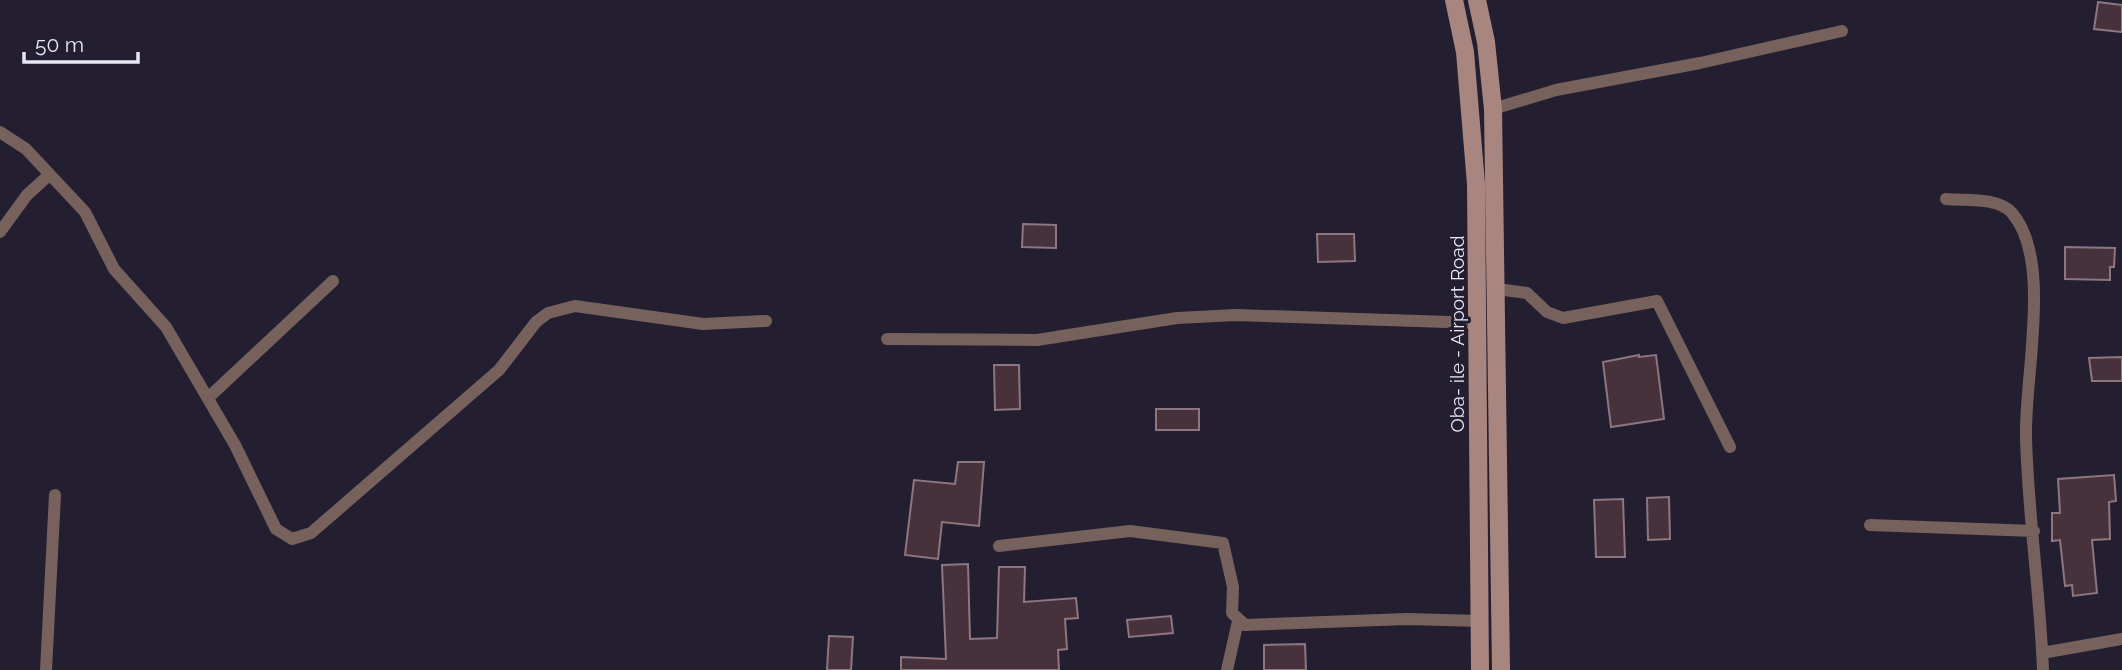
<svg xmlns="http://www.w3.org/2000/svg" width="2122" height="670" viewBox="0 0 2122 670" font-family="Raleway,sans-serif">
  <style>
    .building { fill: #47323b; stroke: #8e7680; stroke-width: 2 }
    .lines { fill: none; stroke-linecap: round; stroke-linejoin: round }
    .street { stroke: #77615d; stroke-width: 12 }
    .secondary { stroke: #a8857e; stroke-width: 18 }
    .labels { text-anchor: middle; stroke-width: 6; stroke-linejoin: round; paint-order: stroke }
    .street-label { font-size: 19px; fill: #e9e6f2; stroke: #231f30 }
  </style>
  <rect width="100%" height="100%" fill="#231f30"/>
  <path class="building" d="M2098,2L2122,5V32L2094,29Z
    M1023,224L1056,225V248L1022,247Z
    M1317,234H1354L1355,261L1318,262Z
    M2065,247L2115,248L2114,267H2110V280L2065,279Z
    M1639,355V357L1656,355L1664,419L1611,427L1603,362Z
    M2122,357V381H2092L2089,358Z
    M994,365H1019L1020,409L995,410Z
    M1156,409H1199V430H1156Z
    M958,462H984L979,526L942,522L938,559L905,555L914,480L955,484Z
    M2114,475L2116,501L2109,502L2110,539L2092,540L2097,593L2073,596L2072,585L2065,586L2060,540L2052,541V513H2060L2058,479Z
    M1669,497L1670,539L1648,540L1647,498Z
    M1623,499L1625,557H1596L1594,500Z
    M968,564L970,639L997,638L999,567H1025L1024,602L1076,598L1078,618L1065,619L1067,649L1058,650L1059,670H901V657L946,659L942,565Z
    M1171,616L1173,633L1129,637L1127,620Z
    M829,636L853,637L851,670H827Z
    M1305,644L1306,670H1264V645Z"/>
  <g class="lines">
    <path class="street" d="M1493,109L1556,90L1700,63L1842,31
      M0,132L26,149L85,212L114,269L166,327L235,445L276,529L292,539L311,533L499,370L536,322L548,313L575,306L703,324L766,321
      M1946,199C1966,201 1998,197 2012,213C2053,260 2024,379 2026,437C2028,515 2040,592 2043,670
      M0,232L27,195L49,175
      M1497,289L1527,293L1547,312L1563,318L1657,301L1730,447
      M887,339L1037,340L1177,318L1236,315L1478,323
      M208,398L333,281
      M1870,525L2034,531
      M999,546L1130,531L1223,543L1233,587L1232,613L1245,625L1407,619L1480,621
      M2042,653L2122,639
      M46,670L55,495
      M1227,670L1238,621"/>
    <path class="secondary" d="M1454,0L1465,52L1476,184L1480,670
      M1477,0L1486,42L1493,109L1501,670"/>
  </g>
  <g class="labels">
    <g class="street-label">
      <text transform="translate(1457 334) rotate(-90)" y="7">Oba- ile - Airport Road</text>
    </g>
  </g>
  <path d="M24 52v10h114v-10" fill="none" stroke="#e9e6f2" stroke-width="3.5"/>
  <text x="35" y="52" font-size="21" fill="#e9e6f2" stroke="#231f30" stroke-width="5" paint-order="stroke">50 m</text>
</svg>
